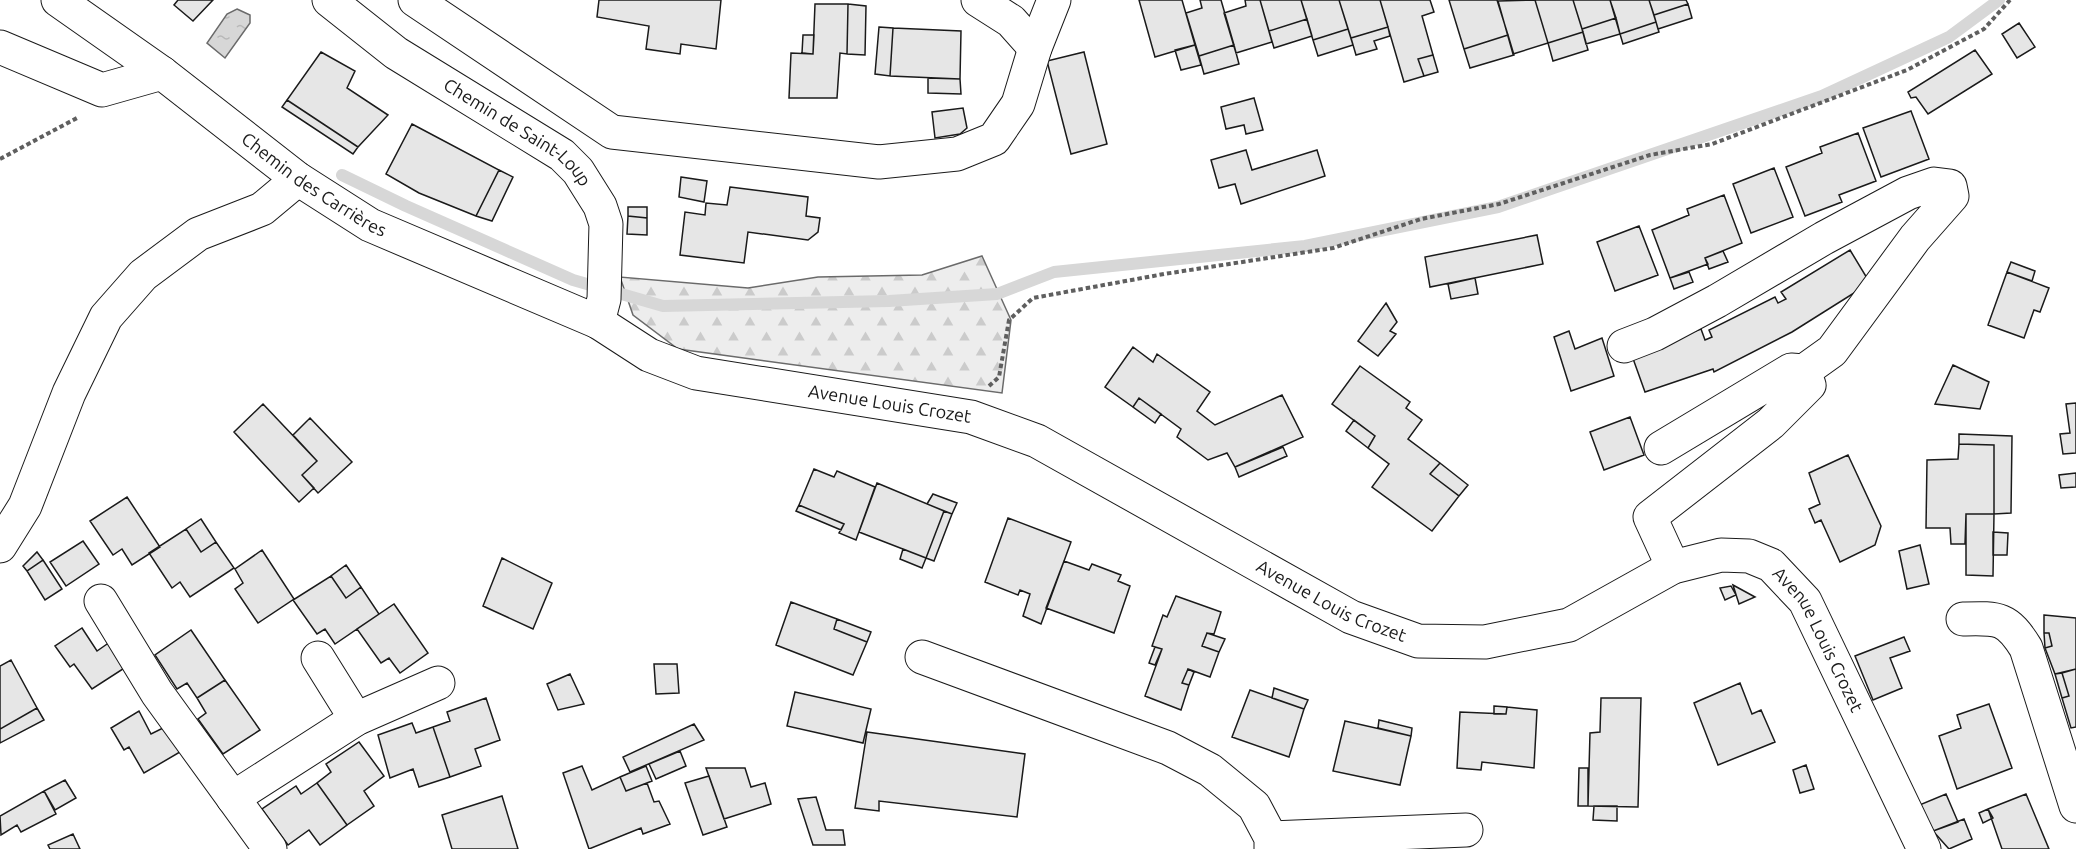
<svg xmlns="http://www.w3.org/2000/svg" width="2076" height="849" viewBox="0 0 2076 849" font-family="Ubuntu,sans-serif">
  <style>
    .forest { fill: url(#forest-firs); stroke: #6a6a6a; stroke-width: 1.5 }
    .water { fill: url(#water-ripples); stroke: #6a6a6a; stroke-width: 1.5 }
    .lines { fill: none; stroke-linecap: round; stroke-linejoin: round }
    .stream { stroke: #d7d7d7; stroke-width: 12 }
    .building { fill: #e6e6e6; stroke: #1a1a1a; stroke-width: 1.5 }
    .minor-casing { stroke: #1a1a1a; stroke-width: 35 }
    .path { stroke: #5f5f5f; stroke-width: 4; stroke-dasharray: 4.5 3; stroke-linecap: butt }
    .minor { stroke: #fff; stroke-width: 33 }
    .labels { text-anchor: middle; stroke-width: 4.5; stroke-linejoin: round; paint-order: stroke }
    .street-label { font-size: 18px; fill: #1a1a1a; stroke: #fff }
  </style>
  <defs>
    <pattern id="forest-firs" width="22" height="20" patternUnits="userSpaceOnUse" patternTransform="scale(1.5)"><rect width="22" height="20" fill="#ededed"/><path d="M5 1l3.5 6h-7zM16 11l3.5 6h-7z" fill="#cbcbcb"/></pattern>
    <pattern id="water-ripples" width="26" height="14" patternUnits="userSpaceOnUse" patternTransform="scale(1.5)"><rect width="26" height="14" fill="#d7d7d7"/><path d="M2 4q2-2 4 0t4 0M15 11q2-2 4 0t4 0" fill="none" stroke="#b8b8b8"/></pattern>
  </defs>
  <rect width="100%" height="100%" fill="#fff"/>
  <path class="forest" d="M982,256L1011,320L1002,393L678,349L633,315L620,277L748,288L818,277L922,275Z"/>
  <path class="water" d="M237,9L250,15V23L225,58L207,43L227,14Z"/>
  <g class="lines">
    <path class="stream" d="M342,175L406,206L573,280L663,306L889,301L997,294L1054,272L1305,246L1498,207L1822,96L1949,37L1999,0"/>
  </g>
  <path class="building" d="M178,0H213L193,21L174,5Z
    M599,0H721L716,49L681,44L680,54L646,49L649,26L597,17Z
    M1139,0H1182L1195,45L1155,57Z
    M1200,0H1221L1234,45L1199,56L1186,13L1202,8Z
    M1245,0H1260L1272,42L1236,53L1224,13L1246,6Z
    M1260,0H1301L1307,19L1269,31Z
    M1301,0H1339L1348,29L1313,40Z
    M1339,0H1380L1388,27L1351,38Z
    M1380,0H1430L1434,12L1422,16L1433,55L1418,59L1424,76L1404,82Z
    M1449,0H1497L1508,35L1464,49Z
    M1535,0H1573L1583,32L1548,43Z
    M1535,0L1548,43L1513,54L1498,1Z
    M1573,0H1610L1616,18L1582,29Z
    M1610,0H1649L1656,22L1620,34Z
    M1649,0H1686L1688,4L1654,15Z
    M815,4H848L847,54L840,53L837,98H789L791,53L813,54Z
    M848,4L866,6L865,55L847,54Z
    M1688,4L1692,18L1658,29L1654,15Z
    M1616,18L1620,34L1586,44L1582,29Z
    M1307,19L1312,36L1274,48L1269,31Z
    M1656,22L1659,32L1623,44L1620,34Z
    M2019,23L2035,47L2017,58L2002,34Z
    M879,27L893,28L890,76L875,74Z
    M1388,27L1390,36L1374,41L1377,49L1356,55L1351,38Z
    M893,28L961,31L960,79L890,76Z
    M1348,29L1353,45L1318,56L1313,40Z
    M1583,32L1588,50L1553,61L1548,43Z
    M803,35H814L813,54L802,53Z
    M1508,35L1514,55L1470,68L1464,49Z
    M1195,45L1201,65L1181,70L1175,50Z
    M1234,45L1239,64L1204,74L1199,56Z
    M1975,50L1992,74L1928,114L1916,97L1911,98L1908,92Z
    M321,52L355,71L347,88L388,115L358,147L287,100Z
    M1084,52L1107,144L1071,154L1047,61Z
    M1433,55L1438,72L1424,76L1418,59Z
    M928,78L960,79L961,94L928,93Z
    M1254,98L1263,130L1246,134L1244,125L1226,129L1221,107Z
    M287,100L358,147L353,154L282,107Z
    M963,108L967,128L960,134L935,138L932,112Z
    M1911,111L1929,159L1881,177L1863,128Z
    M412,124L499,170L476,216L419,193L386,174Z
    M1858,133L1876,181L1839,195L1842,202L1805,216L1786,167L1822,153L1820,147Z
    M1246,150L1252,170L1317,150L1325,176L1241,204L1235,184L1219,188L1211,160Z
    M1774,168L1793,217L1751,233L1733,184Z
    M499,170L513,177L492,221L476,216Z
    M681,177L707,181L704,202L679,197Z
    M730,187L808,197L806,216L820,218L818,232L808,240L748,232L744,263L680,255L685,212L705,215L706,203L727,205Z
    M1724,195L1742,243L1705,258L1708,264L1670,278L1652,230L1689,215L1687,209Z
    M628,207H647V218L628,216Z
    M628,216L647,218V235L627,234Z
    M1639,226L1658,275L1615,291L1597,242Z
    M1537,235L1543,264L1430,287L1425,257Z
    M1850,250L1870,283L1792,332L1714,372L1713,369L1645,392L1631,353L1701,329L1705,340L1712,337L1709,330L1775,297L1778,303L1786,299L1781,292Z
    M1723,251L1728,262L1709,269L1705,258Z
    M2011,262L2035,271L2032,281L2007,272Z
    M1689,272L1693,282L1674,289L1670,278Z
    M2007,272L2049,288L2040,312L2034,310L2024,338L1988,325Z
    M1475,278L1478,294L1451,299L1448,284Z
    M1386,303L1397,322L1390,331L1396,334L1378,356L1358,341Z
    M1569,331L1575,349L1602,338L1614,376L1571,391L1554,337Z
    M1133,347L1153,362L1157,354L1210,392L1197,411L1215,425L1282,395L1303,437L1235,467L1227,453L1208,460L1177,437L1181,429L1139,398L1133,407L1105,387Z
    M1953,365L1989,382L1980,409L1935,404Z
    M1360,366L1410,402L1406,408L1422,420L1408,439L1440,463L1430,474L1459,496L1432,531L1372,487L1389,464L1368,448L1375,436L1332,404Z
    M1139,398L1161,414L1155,423L1133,407Z
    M2076,403V453L2063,454L2060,434L2070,433L2066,404Z
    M263,404L317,461L302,475L314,488L299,502L234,432Z
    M1630,417L1644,455L1604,470L1590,432Z
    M310,418L352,462L318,493L302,475L317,461L293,435Z
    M1354,420L1375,436L1368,448L1346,431Z
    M1959,434L2012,436L2011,513L1994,514V445L1959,444Z
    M1959,444L1994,445V514H1966L1965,544H1951L1950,528H1926L1927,460L1958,459Z
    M1283,447L1287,456L1239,477L1235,467Z
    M1848,455L1881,526L1875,545L1840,562L1821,520L1815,523L1809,509L1820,504L1809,473Z
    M1440,463L1468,485L1459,496L1430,474Z
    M814,469L834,477L837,471L875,487L856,540L839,533L844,524L799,505Z
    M2076,473V487L2061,488L2059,475Z
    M877,483L944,511L926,558L859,532Z
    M933,494L957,503L952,514L927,504Z
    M127,497L160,547L132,565L122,549L113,555L90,521Z
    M799,505L844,524L841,530L796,511Z
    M944,511L952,514L934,561L926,558Z
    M1966,514H1994L1993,576L1966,575Z
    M1008,518L1071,542L1041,624L1023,616L1030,594L1020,590L1018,595L985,582Z
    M201,519L216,542L201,552L186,529Z
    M186,529L201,552L216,542L234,568L190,597L180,582L172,588L149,553Z
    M1993,532L2008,533L2007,555H1993Z
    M83,541L99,564L66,586L50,562Z
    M1920,545L1929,584L1907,589L1899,551Z
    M903,549L926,558L922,568L900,559Z
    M262,550L294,599L258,623L235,589L243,583L235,569Z
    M37,552L43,560L27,571L23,566Z
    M502,558L552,583L533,629L483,606Z
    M43,560L62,589L45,600L27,571Z
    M1064,561L1089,570L1092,564L1121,575L1118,581L1130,586L1114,633L1046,608Z
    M346,565L361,587L346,598L331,576Z
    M331,576L346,598L361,587L379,614L335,644L325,629L317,634L293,600Z
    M1733,585L1755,597L1739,604Z
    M1731,586L1736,595L1725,600L1720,588Z
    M1176,596L1221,612L1214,634L1207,633L1202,646L1219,652L1210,677L1188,669L1182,683L1189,685L1181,710L1145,696L1162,649L1152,646L1163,615L1167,617Z
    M791,602L837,619L834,629L867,642L853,675L776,645Z
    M394,604L428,653L400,673L389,658L381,663L357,629Z
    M2044,615L2076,618V669L2055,674L2045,648L2052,646L2049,633H2044Z
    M837,619L871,632L867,642L834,629Z
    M82,628L97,651L110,642L126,667L92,689L74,664L70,667L55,646Z
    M191,630L225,680L197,698L187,683L177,689L155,655Z
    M1207,633L1225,639L1219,652L1202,646Z
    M2044,633H2049L2052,646L2045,648Z
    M1904,637L1910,651L1890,658L1902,688L1873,700L1855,656Z
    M1155,647L1162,649L1155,665L1149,663Z
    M11,660L37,708L0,729V666Z
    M654,664H677L679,693L656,694Z
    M1188,669L1194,672L1189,685L1182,683Z
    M2076,669V727L2071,728L2062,698L2069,696L2062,673Z
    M2062,673L2069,696L2062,698L2055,674Z
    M570,674L584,704L558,710L547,684Z
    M225,680L260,730L223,754L198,719L206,713L197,698Z
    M1740,683L1752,714L1761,710L1775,742L1718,765L1694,703Z
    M1274,688L1308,700L1304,709L1272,698Z
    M1250,690L1304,709L1289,757L1232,737Z
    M795,692L871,709L863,743L787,726Z
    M486,698L500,740L475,749L481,766L450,777L433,727L450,721L447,712Z
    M1601,698H1641L1638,807L1588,806L1590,733L1600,732Z
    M1989,704L2012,768L1957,789L1939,736L1961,728L1957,715Z
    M1494,706L1507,707L1506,714H1494Z
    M1507,707L1537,710L1534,768L1482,762L1481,770L1457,768L1460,712L1506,714Z
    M37,708L44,720L0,743V729Z
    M139,711L151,734L165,727L180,752L144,773L129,747L124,750L111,728Z
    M1379,720L1412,728L1411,736L1378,728Z
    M1345,721L1411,736L1400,785L1333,771Z
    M412,723L416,733L433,727L450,777L419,787L413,769L390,778L378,735Z
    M694,724L704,740L630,772L623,757Z
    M867,732L1025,754L1017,817L879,801V811L855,808Z
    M359,742L384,776L364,791L374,806L347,825L317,783L331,772L326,764Z
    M680,751L686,766L656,779L649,764Z
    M1806,765L1814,789L1800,793L1793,770Z
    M582,766L592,790L620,777L626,791L647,783L654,802L659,801L670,824L643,834L641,828L589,849L563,773Z
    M646,766L652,781L626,791L620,777Z
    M706,768H745L751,787L765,783L771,804L724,819Z
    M1579,768H1588V806H1578Z
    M709,776L727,827L703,835L685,783Z
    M65,780L76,798L55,810L44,791Z
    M317,783L347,825L320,845L309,830L288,845L262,809L296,786L301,794Z
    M44,791L56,814L21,832L17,825L1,835L0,816Z
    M1946,794L1958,822L1933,831L1917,806Z
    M2026,794L2049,849H2002L1988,809Z
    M502,796L518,849H452L442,815Z
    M816,797L826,830H843L845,845H813L798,799Z
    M1594,806H1617V821L1593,820Z
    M1988,809L1993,818L1983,823L1979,813Z
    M1964,819L1972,839L1949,849L1933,831Z
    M73,834L80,849H50L48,845Z"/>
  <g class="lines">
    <defs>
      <g id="minor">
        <path id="s1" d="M58,0L162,73L298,179L370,225L598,322L649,355L696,373L971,417L1037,441L1351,617L1418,641L1485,642L1569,625L1673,567L1721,555L1749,556L1771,565L1805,601L1924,849"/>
        <path id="s2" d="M329,0L396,53L562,155L578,171L600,206L606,224L604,299L598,322"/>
        <path d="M415,0L612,132L879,162L957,154L994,139L1018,104L1035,48L1054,0"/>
        <path d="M978,0L1011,21L1035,48"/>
        <path d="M0,47L102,90L162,73"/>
        <path d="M1624,346L1655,334L1717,301L1824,238L1908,193L1934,184L1950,186L1952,196L1915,238L1832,351L1804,371"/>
        <path d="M1661,448L1791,370L1804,371L1809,385L1771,423L1650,517L1673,567"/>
        <path d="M0,546L25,506L69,393L106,317L143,275L198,234L262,209L298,179"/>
        <path d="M101,601L157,693L270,849"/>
        <path d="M1963,619C1998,618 2007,617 2026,648L2076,806"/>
        <path d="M922,657L1168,748L1210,770L1254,806L1271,838V849"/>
        <path d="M318,658L356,719"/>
        <path d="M233,798L356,719L438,683"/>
        <path d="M1271,838L1466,830"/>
      </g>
    </defs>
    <use href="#minor" class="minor-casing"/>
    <path class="path" d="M0,159L77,118
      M989,386L999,377L1009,320L1033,298L1164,274L1333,248L1421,219L1499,204L1650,155L1712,144L1907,70L1984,29L2010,0"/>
    <use href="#minor" class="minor"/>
  </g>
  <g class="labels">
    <g class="street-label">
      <text dy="6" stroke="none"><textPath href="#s2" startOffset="231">Chemin de Saint-Loup</textPath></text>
      <text dy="6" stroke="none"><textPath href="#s1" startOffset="316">Chemin des Carrières</textPath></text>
      <text dy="6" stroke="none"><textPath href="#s1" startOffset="940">Avenue Louis Crozet</textPath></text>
      <text dy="6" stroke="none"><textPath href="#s1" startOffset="1428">Avenue Louis Crozet</textPath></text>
      <text dy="6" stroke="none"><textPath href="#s1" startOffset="1986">Avenue Louis Crozet</textPath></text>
    </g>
  </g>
</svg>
